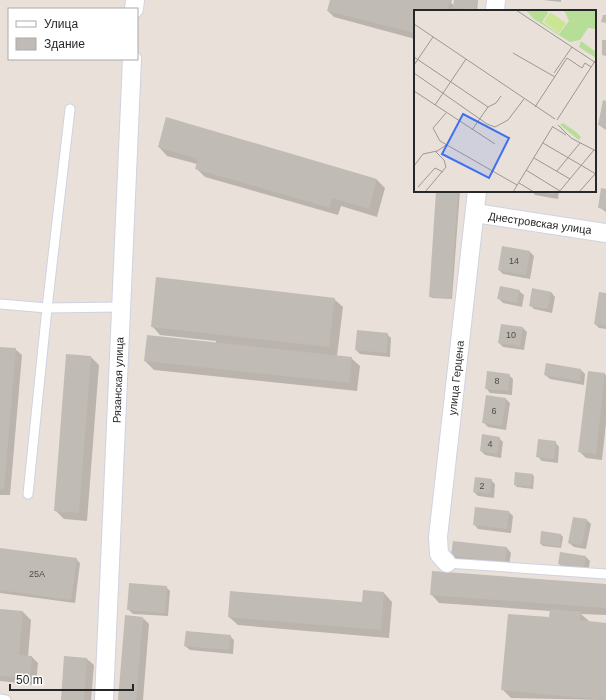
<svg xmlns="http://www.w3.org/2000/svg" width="606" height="700" viewBox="0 0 606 700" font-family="Helvetica,sans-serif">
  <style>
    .shadow { fill: #0003 }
    .building { fill: #c1bbb6 }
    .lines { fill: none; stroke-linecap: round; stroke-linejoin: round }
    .lane-casing { stroke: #ced3e0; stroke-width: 11 }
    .street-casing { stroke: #ced3e0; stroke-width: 20 }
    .lane { stroke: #fff; stroke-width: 9 }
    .street { stroke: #fff; stroke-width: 18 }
    .labels { text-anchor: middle; stroke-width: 3.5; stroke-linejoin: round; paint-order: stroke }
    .number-label { font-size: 9px; fill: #4e4c4b }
    .street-label { font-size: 11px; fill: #272727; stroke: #fff }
    .inset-road { fill: none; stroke: #9b9792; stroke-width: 1 }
    .view { fill: #3f70f0; fill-opacity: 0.15; stroke: #3f70f0; stroke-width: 2 }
    .inset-edge { fill: none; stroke: #272727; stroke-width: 2 }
  </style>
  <rect width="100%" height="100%" fill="#e9e1d9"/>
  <path class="shadow" d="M331,0H452L451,3L455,6V0H478L477,11H415V39L334,17L328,11Z
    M543,0H561V2Z
    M606,102V130L599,125Z
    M167,118L377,180L385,188L377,217L341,206L338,215L205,177L196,168L197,164L167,156L159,147Z
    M606,190V212L599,207Z
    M437,191H460L452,299L432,298L430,296Z
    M532,191H559L558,199L535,195Z
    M503,247L530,252L534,256L530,279L503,274L499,270Z
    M533,289L551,292L555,297L552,313L534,309L530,305Z
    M519,291L524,295L522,307L503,303L499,299Z
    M606,294V329L599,328L595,324Z
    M334,299L343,307L337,356L351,358L360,366L357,391L154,370L145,361L216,343V341L160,335L152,326Z
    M523,328L527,332L524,350L503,347L499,343Z
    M387,334L391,338L390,357L360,354L356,350Z
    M0,348L15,349L22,355L10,495H0Z
    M91,357L99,365L87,521L64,519L55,510Z
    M547,365L581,370L585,374L584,385L550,379L545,375Z
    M604,374L606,375V423L602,460L586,458L579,451Z
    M509,375L513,379L512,395L490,393L486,388Z
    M487,396L506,399L510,403L506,430L488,427L484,423Z
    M499,438L503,442L501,458L485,455L481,451Z
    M555,442L559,447L558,463L542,461L537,456Z
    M533,475L534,477L533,489L517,487L515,485Z
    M491,480L495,484L494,498L478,496L474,492Z
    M509,512L513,516L511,533L478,529L474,524Z
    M587,520L591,524L586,549L574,547L569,543Z
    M561,535L563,537L561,548L543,546L541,544Z
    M507,548L511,553L509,566L456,559L452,555Z
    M0,549L76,559L80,563L75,603L0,593Z
    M586,557L590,561L588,572L564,568L559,564Z
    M606,585V615L581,614L590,622L606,624V700L511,698L503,690L550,618V611L439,603L431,594Z
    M166,587L170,591L168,616L133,614L128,609Z
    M384,593L392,602L389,638L238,625L229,617L363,603Z
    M0,610L23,612L31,620L28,657H32L38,663L36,685L0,681Z
    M143,618L149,624L143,700H119Z
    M230,636L234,640L233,654L190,650L185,646Z
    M65,657L87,659L94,665L91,700H62Z"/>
  <path class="building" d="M330,0H450L447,11H415V33L327,11Z
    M454,0H477L476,10L453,8Z
    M603,15H606V23L601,22Z
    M602,40H606V56L602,55Z
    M603,100L606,101V127L598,125Z
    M166,117L377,179L369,209L332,198L330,208L195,169L198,159L158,147Z
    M601,188L606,189V209L598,208Z
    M436,191H458L451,298L429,297Z
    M535,191H554V195Z
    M502,246L530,251L526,275L498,270Z
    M156,277L335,298L329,347L151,327Z
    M500,286L520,290L517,303L497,299Z
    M532,288L551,292L548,309L529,306Z
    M599,292L606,293V326L594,324Z
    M501,324L523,327L520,346L498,343Z
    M357,330L388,333L386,353L355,350Z
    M147,335L352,357L349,383L144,361Z
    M0,347L16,348L4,489H0Z
    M66,354L91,356L79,513L54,511Z
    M546,363L581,369L580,381L544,375Z
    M487,371L510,374L508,391L485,389Z
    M588,371L605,373L596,454L578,452Z
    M486,395L506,398L502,426L482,423Z
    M482,434L500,437L497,454L480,451Z
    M538,439L556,441L554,459L536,457Z
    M515,472L533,474L531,487L514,485Z
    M475,477L492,479L490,494L473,492Z
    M475,507L509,511L507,529L473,525Z
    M573,517L587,519L582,545L568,543Z
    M541,531L561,534L560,547L540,544Z
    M453,541L507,547L505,562L451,556Z
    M0,548L77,558L71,600L0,590Z
    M560,552L586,556L584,568L558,564Z
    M432,571L606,584V608L430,595Z
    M129,583L167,586L165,613L127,610Z
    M363,590L384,592L381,630L228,617L230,591L362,602Z
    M0,609L23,611L19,655L32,656L30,679L0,676Z
    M550,609L581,612L580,620L606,623V700L501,690L508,614L549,617Z
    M125,615L143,617L136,700H118Z
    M186,631L231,635L229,650L184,646Z
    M64,656L87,658L84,700H61Z"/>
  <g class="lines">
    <defs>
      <path id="lane" d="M0,304L47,308L121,307
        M28,494L47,308L70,109
        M447,563L606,574
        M0,699L6,700"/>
      <path id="street" d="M134,9L135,0
        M495,11L496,0
        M475,213L606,233
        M447,563L439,554L438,537L477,191
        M104,700L132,59"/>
    </defs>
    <use href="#lane" class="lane-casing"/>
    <use href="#street" class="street-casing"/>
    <use href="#lane" class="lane"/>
    <use href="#street" class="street"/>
  </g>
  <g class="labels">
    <g class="number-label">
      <text x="514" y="264">14</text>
      <text x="511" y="338">10</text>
      <text x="497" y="384">8</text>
      <text x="494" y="414">6</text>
      <text x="490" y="447">4</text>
      <text x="482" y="489">2</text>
      <text x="37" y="577">25А</text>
    </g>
    <g class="street-label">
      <text transform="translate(540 223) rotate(8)" y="4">Днестровская улица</text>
      <text transform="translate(456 378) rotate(-84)" y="4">улица Герцена</text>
      <text transform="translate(118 380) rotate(-88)" y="4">Рязанская улица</text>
    </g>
  </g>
  <g transform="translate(414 10)">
    <rect width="182" height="182" fill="#e9e1d9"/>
    <path d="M112,0H133L134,3L128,12L145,24L155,11L151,2L147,0H182V19L174,18L166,30L156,32L120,9ZM167,31L182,42V48L165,37ZM149,113L162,122L167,127L165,130L146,115Z" fill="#b6de97"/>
    <path d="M136,2L152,13L145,23L130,12Z" fill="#cae593"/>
    <path class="inset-road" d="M102,0L182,53M0,14L141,109M99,43L141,67M0,47L74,97M0,55L19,27M0,63L73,114L81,117L94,110L110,89M140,63L158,37M0,81L81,134M21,95L52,49M121,97L153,48L168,58L171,53L177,57M32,103L19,118L26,131L103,175M143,110L181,51M144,115L157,128L182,141M139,117L152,125M58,120L74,97L82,93L87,86M129,133L182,164M120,148L156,169M0,156L9,144L23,141M112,160L146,181M143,161L166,133M105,173L120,182M4,177L21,158L29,162M11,182L32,157L30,150L22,142L32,135M99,182L139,116M145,182L180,140M165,182L182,163"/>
    <path class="view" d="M49,104L95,128L75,168L28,144Z"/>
    <rect width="182" height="182" class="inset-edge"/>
  </g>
  <rect x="8" y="8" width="130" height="52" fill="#ffffff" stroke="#a9a9a9"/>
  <rect x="16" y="21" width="20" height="6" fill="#ffffff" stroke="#a9a9a9"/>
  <text x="44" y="28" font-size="12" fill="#272727">Улица</text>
  <rect x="16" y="38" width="20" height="12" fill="#c1bbb6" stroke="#a9a9a9"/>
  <text x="44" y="48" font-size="12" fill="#272727">Здание</text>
  <path d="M10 684v6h123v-6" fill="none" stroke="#272727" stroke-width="2"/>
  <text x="16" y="684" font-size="12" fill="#272727" stroke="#ffffff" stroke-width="3" paint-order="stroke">50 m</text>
</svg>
